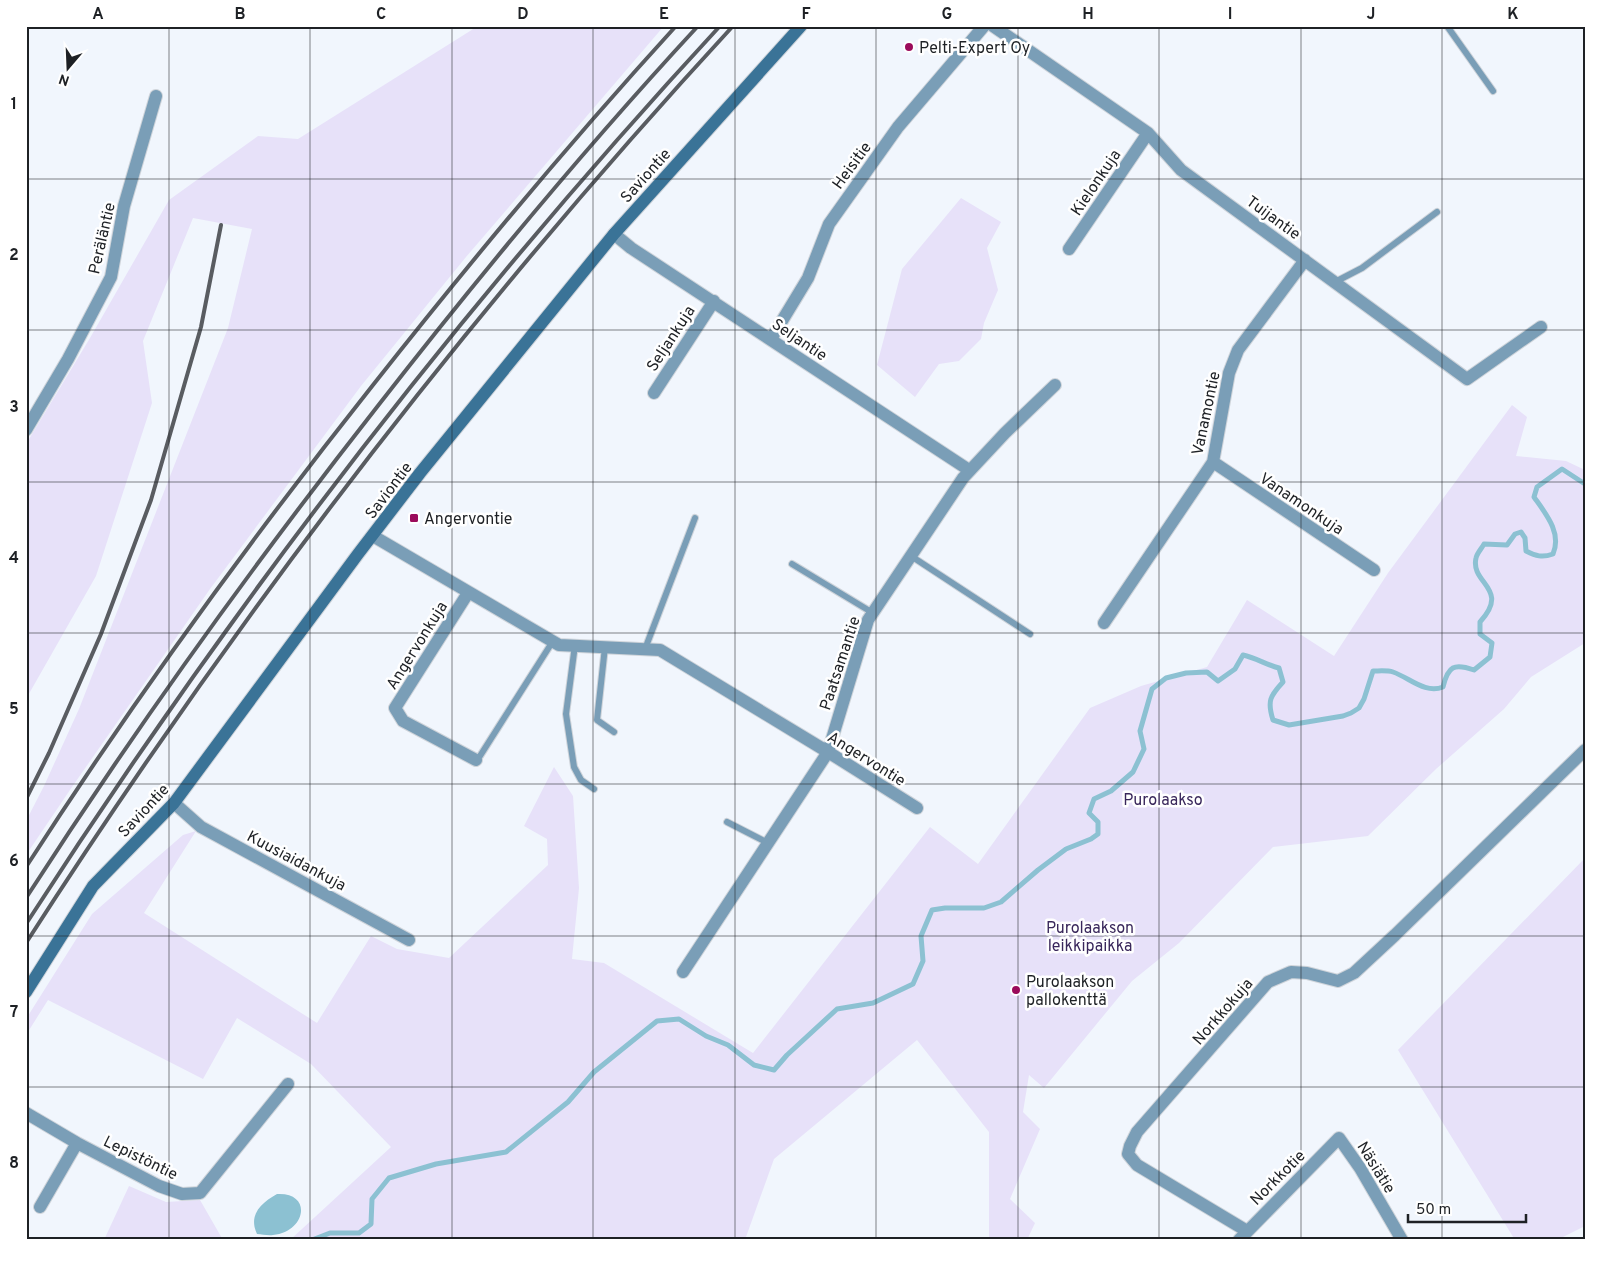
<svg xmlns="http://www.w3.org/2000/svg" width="1611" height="1266" viewBox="0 0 1611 1266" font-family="Overpass,sans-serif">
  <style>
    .green { fill: #e7e1f9 }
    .water { fill: #8cc1d2 }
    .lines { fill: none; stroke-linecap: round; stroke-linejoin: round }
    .stream { stroke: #8cc1d2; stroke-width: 5 }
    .service-casing { stroke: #cfd4da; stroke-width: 8 }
    .minor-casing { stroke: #cfd4da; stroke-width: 14 }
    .secondary-casing { stroke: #cfd4da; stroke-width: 14 }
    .service { stroke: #7a9eb7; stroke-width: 6 }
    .minor { stroke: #7a9eb7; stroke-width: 12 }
    .secondary { stroke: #3a7397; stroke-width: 12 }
    .rail { stroke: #595c61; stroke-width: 4 }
    .grid { fill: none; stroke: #1e2125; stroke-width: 1; stroke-opacity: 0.55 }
    .poi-dot { fill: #9b0b5b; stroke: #fff; stroke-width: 2 }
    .labels { text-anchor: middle; stroke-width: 5; stroke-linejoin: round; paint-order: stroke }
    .poi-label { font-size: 16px; fill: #1e2125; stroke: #fff; text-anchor: start }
    .street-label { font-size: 16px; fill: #1e2125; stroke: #fff }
    .park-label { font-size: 16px; fill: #39275b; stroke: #fff }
    .neatline { fill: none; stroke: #1e2125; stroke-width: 2 }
    .grid-label { font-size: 16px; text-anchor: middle; font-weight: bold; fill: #1e2125 }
  </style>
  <rect width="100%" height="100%" fill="#f1f6fd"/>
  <path class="green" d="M478,26H664L466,257L361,386L210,589L72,787L26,855V821L44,786L79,709L228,328L252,229L193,218L143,341L152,403L96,576L26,699V444L90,338L169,200L258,136L298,139Z
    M961,198L1001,222L987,248L998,290L984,323L981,339L959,361L939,364L915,397L877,365L902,269Z
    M1512,405L1527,417L1516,456L1566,461L1585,470V643L1531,677L1504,709L1436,769L1368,836L1273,847L1179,943L1132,981L1044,1088L1029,1075L1023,1112L1040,1129L1010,1199L1035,1223L1027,1240H989V1132L917,1040L774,1159L746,1237L742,1240H290L391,1147L311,1064L237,1018L203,1079L48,1000L26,1035V1019L92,914L183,835L196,831L144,913L317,1023L371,936L397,949L449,958L548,865L547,839L524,826L554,767L573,796L579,888L572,959L604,963L753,1053L930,827L978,864L1090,708L1141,686L1207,667L1247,600L1334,656L1388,573Z
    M1585,858V1226L1557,1240H1515L1398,1050Z
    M129,1186L166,1202L200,1200L223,1240H104Z"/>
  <path class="water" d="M277,1194C313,1192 306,1232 273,1235C268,1236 262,1234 257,1234C248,1215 261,1203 277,1194Z"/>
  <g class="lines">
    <path class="stream" d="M312,1240L330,1233H359L371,1224L372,1199L389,1178L436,1164L506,1152L568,1102L594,1072L657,1021L679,1019L706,1036L728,1045L754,1065L774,1070L787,1055L837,1009L873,1003L913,984L923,961L921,936L932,910L945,908H984L1001,902L1038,870L1066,849L1091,839L1098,834V822L1089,813L1094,799L1111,791L1133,772L1144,749L1140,731L1152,689L1166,678L1186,673L1207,672L1218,681L1235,669L1243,655C1256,658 1267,665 1279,668L1283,682C1270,696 1267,701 1273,720L1289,725L1343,716L1351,713L1359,708L1364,699L1373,671C1379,671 1387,670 1393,672C1410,678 1425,694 1443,687C1448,666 1454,663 1474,670L1490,657L1492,643L1480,634V622C1511,588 1470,584 1476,558C1477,553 1482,548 1484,544L1507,545L1515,534L1521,532L1525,538L1526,551C1536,556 1542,558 1553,554C1562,533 1546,514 1534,497L1537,487L1562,469L1585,484"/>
    <defs>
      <path id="service" d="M1447,26L1493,91
        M1335,282L1362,268L1437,212
        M911,556L1030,634
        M792,564L873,613
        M575,645L566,714L574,767L581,780L594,789
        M605,647L597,720L614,732
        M645,649L695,518
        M480,756L553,641
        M727,822L768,843"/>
      <path id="minor" d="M993,26L1148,133L1181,170L1467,379L1541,327
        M614,234L631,248L969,470
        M1069,249L1148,133
        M771,339L808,278L829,224L898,127L984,26
        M654,393L714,301
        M26,430L68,359L111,277L124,206L156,96
        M1213,462L1374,570
        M373,536L559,645L660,650L828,752L917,808
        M468,593L395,708L403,721L476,760
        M1104,623L1213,462L1229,373L1238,350L1305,260
        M174,803L201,827L409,940
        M683,972L828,752L868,620L963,478L1005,433L1055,385
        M26,1113L77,1143L159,1186L182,1194L200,1193L288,1084
        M40,1207L77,1143
        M1247,1231L1137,1165L1128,1154L1130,1146L1137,1132L1268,982L1291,972L1307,973L1338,981L1354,973L1395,935L1585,750
        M1239,1240L1339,1138L1360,1168L1402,1240"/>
      <path id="secondary" d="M26,992L93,886L174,803L358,554L420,473L614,234L801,26"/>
    </defs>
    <use href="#service" class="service-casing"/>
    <use href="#minor" class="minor-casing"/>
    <use href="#secondary" class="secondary-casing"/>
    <use href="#service" class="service"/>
    <use href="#minor" class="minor"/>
    <use href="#secondary" class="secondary"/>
    <path class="rail" d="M26,799L49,753L101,634L151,500L201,327L221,225
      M26,867C133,701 250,540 373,385C470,262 570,142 676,26
      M26,898C135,729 253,565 377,407C479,276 585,148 698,26
      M26,924C231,606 463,304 720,26
      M26,943C235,618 471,310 733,26"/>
  </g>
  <path class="grid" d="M169,26V1240M310,26V1240M452,26V1240M593,26V1240M735,26V1240M876,26V1240M1018,26V1240M1159,26V1240M1301,26V1240M1442,26V1240M26,179H1585M26,330H1585M26,482H1585M26,633H1585M26,784H1585M26,936H1585M26,1087H1585"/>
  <g class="poi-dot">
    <circle cx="909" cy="47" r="5"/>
    <rect x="409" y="513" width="10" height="10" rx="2.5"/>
    <circle cx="1016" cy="990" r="5"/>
  </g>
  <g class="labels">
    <g class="poi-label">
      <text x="919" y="53">Pelti-Expert Oy</text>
      <text x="424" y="524">Angervontie</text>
      <text x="1026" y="987">Purolaakson<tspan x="1026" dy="18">pallokenttä</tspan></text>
    </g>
    <g class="street-label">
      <text transform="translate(851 165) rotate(-54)" y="6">Heisitie</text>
      <text transform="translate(645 175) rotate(-48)" y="6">Saviontie</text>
      <text transform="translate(1095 182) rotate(-56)" y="6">Kielonkuja</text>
      <text transform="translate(1274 217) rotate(36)" y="6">Tuijantie</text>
      <text transform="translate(101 238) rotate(-77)" y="6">Peräläntie</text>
      <text transform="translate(670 338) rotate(-57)" y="6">Seljankuja</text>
      <text transform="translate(800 339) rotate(34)" y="6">Seljantie</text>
      <text transform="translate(1205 413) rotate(-78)" y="6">Vanamontie</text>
      <text transform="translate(388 490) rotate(-53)" y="6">Saviontie</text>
      <text transform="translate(1302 503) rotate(34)" y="6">Vanamonkuja</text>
      <text transform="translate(416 645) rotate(-58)" y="6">Angervonkuja</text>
      <text transform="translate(839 663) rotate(-72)" y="6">Paatsamantie</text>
      <text transform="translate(867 758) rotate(32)" y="6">Angervontie</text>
      <text transform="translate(143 810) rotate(-47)" y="6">Saviontie</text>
      <text transform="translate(297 860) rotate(28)" y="6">Kuusiaidankuja</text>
      <text transform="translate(1222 1011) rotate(-49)" y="6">Norkkokuja</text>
      <text transform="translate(141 1157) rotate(26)" y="6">Lepistöntie</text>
      <text transform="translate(1377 1167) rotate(58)" y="6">Näsiätie</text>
      <text transform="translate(1277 1177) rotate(-45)" y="6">Norkkotie</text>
    </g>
    <g class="park-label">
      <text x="1163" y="805">Purolaakso</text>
      <text x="1090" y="933">Purolaakson<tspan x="1090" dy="18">leikkipaikka</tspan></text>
    </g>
  </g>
  <rect width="1611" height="1266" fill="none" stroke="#ffffff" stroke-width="55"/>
  <g transform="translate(68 68) rotate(199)" stroke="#ffffff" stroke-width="4" paint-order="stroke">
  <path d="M0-4L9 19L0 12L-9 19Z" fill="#1e2125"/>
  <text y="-8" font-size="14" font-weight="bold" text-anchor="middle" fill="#1e2125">N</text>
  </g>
  <path d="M1408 1214v8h118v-8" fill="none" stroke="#1e2125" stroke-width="2.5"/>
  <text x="1416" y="1214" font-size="15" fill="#1e2125" stroke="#ffffff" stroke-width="4" paint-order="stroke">50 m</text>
  <rect x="28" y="28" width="1556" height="1210" class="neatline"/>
  <g class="grid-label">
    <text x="98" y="19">A</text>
    <text x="240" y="19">B</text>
    <text x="381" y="19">C</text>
    <text x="523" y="19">D</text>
    <text x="664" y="19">E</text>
    <text x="806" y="19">F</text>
    <text x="947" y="19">G</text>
    <text x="1088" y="19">H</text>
    <text x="1230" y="19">I</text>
    <text x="1371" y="19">J</text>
    <text x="1513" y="19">K</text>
    <text x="14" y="109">1</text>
    <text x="14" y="260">2</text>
    <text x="14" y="412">3</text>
    <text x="14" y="563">4</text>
    <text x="14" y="714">5</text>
    <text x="14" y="866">6</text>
    <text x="14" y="1017">7</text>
    <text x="14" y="1168">8</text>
  </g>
</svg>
